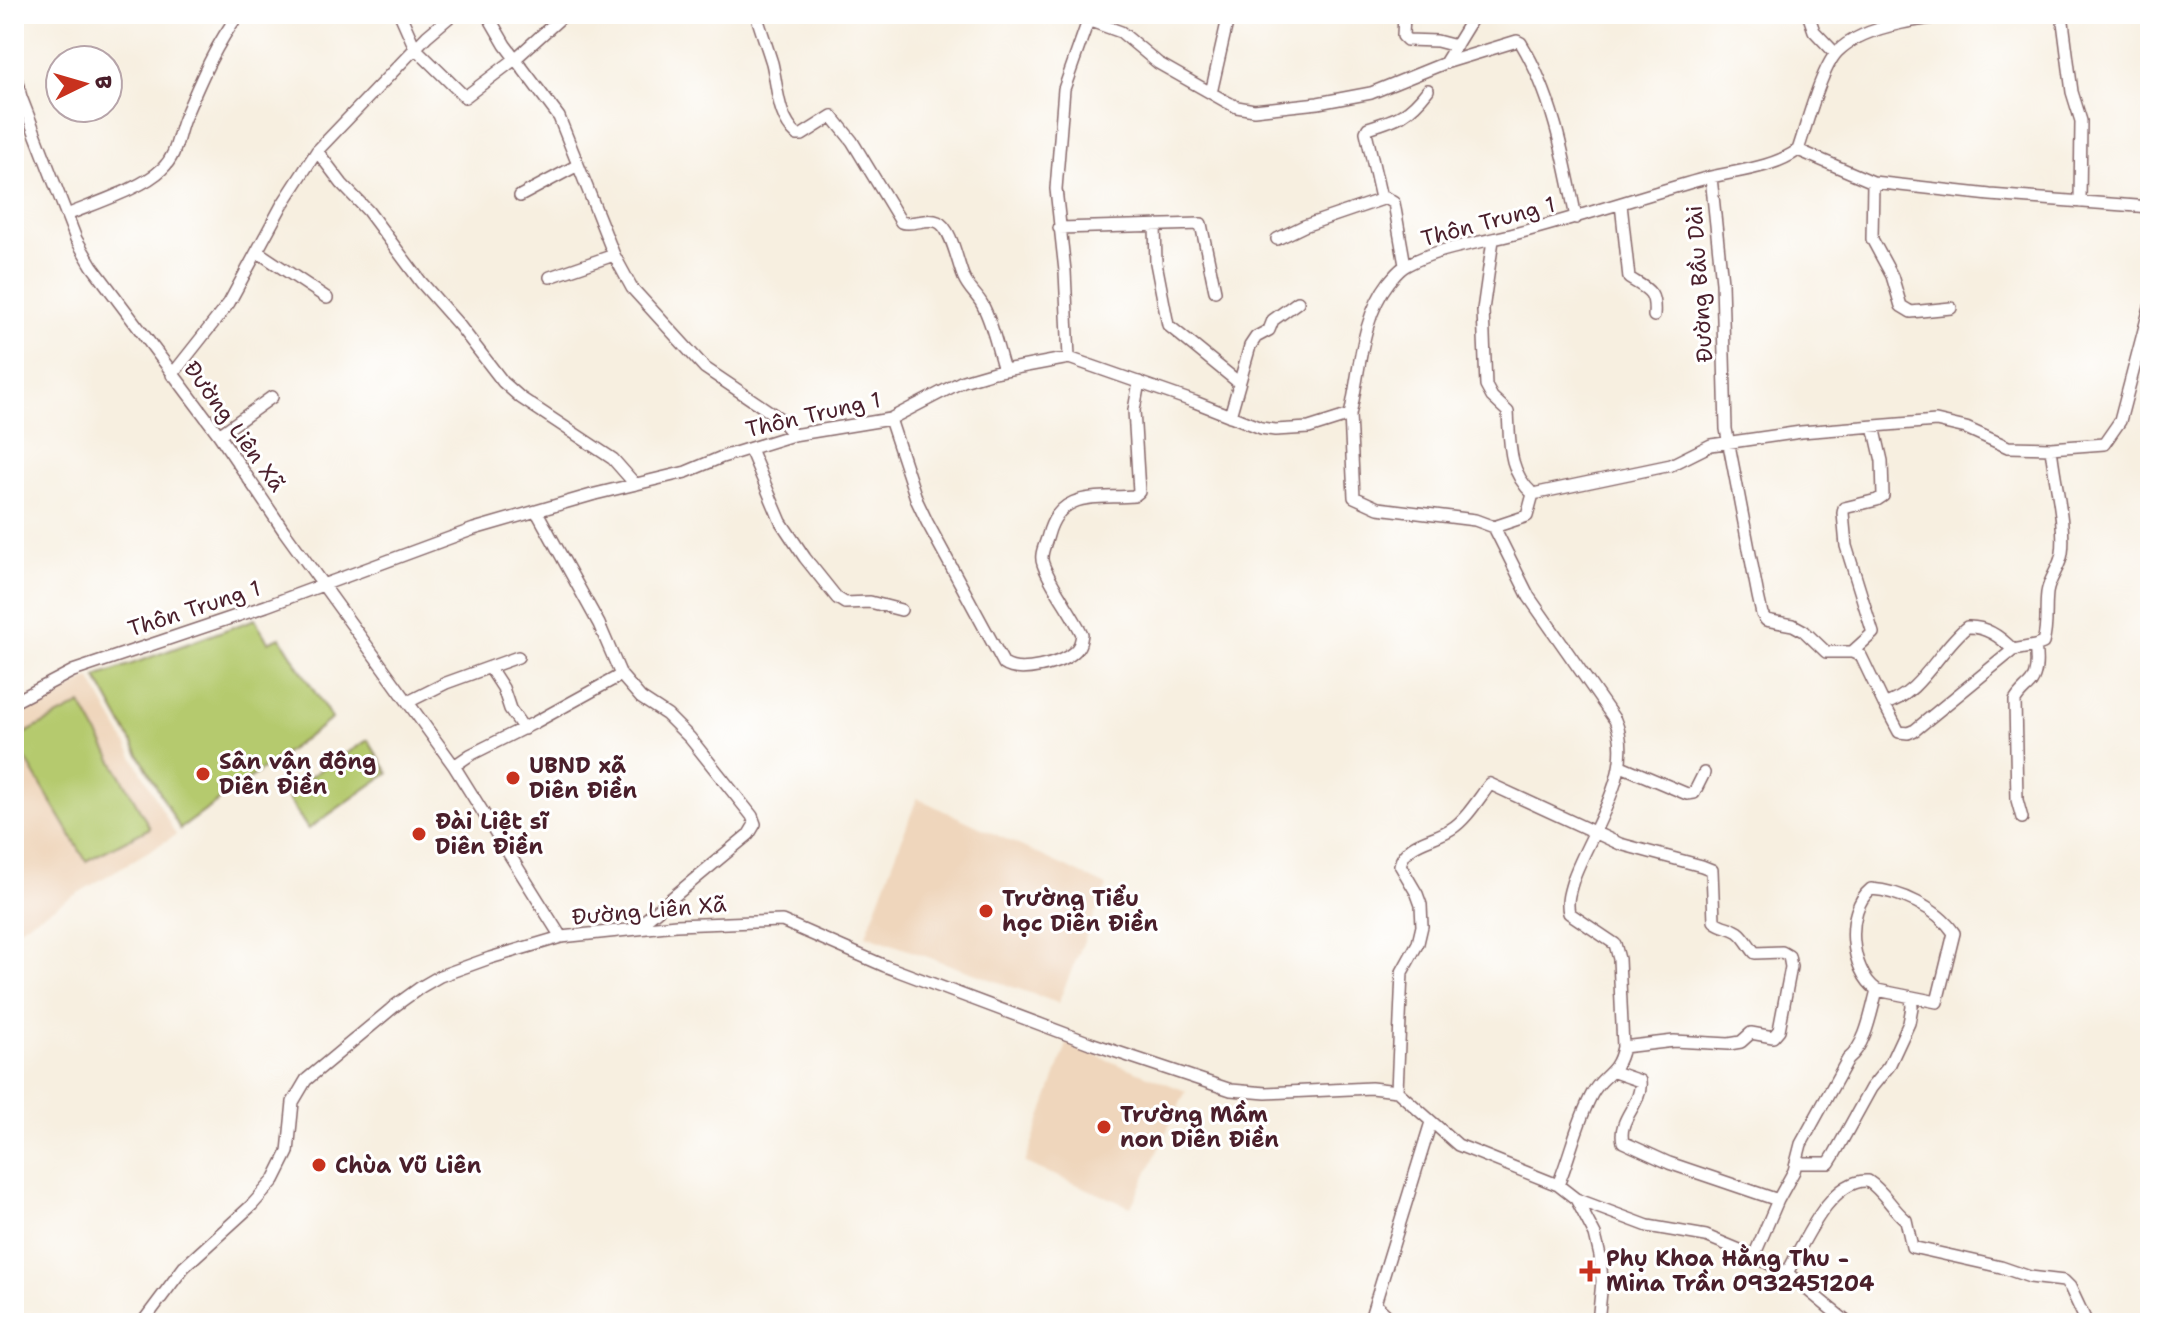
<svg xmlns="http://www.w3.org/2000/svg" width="2164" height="1337" viewBox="0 0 2164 1337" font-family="'Shantell Sans',sans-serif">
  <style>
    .built { fill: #efd6bc }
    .green { fill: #b5ca6e; stroke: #80744c; stroke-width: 2 }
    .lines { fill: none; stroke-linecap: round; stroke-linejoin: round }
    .street-casing { stroke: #87686a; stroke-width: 14 }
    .street { stroke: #fff; stroke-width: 11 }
    .poi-dot { fill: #c8321e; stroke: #fff; stroke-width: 3 }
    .labels { text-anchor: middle; stroke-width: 6; stroke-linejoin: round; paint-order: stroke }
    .street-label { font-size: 22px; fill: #4a1f2b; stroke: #fff }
    .poi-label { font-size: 22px; font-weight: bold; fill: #4a1f2b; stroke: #fff; text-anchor: start }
  </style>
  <rect width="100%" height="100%" fill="#fff"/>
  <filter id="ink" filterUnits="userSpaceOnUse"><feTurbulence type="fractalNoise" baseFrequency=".0125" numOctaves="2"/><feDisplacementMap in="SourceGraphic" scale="16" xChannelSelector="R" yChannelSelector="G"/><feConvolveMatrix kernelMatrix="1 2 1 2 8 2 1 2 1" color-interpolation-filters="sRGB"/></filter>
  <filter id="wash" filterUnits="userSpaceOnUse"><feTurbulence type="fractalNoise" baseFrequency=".006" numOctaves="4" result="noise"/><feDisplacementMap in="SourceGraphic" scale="32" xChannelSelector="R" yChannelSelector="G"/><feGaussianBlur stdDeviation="1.8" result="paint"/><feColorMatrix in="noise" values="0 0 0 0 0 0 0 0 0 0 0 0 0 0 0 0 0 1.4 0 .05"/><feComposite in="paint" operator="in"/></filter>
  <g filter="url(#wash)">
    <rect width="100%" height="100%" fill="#f7efe0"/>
    <path class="built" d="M90,678L176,835L14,931V718Z
      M917,798L1107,886L1058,1003L866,935Z
      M1067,1044L1186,1091L1131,1207L1025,1163Z"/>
    <path class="green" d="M255,619L268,642L280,637L332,719L180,829L96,677Z
      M81,704L150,828L86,861L14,739Z
      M368,740L388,773L308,829L284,793Z"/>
  </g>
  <g filter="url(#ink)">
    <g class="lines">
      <defs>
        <path id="street" d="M400,14L415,48L465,97L515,59L565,14
          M487,14L505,45L559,117L614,255L632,288L705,368L779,418L793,435
          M756,14C761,30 767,47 772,63C778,88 777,117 797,135H802L832,116L852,141L901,222C913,226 927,217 938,222C952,228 958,266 964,278C968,288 977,295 982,304C993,324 997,348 1004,370
          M1071,14L1121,32L1158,63L1225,101L1237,107L1254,110L1318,103L1371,93L1445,63L1517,41L1521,43C1553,96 1564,157 1576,218
          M1404,14L1403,36L1407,40L1437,41L1456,46
          M1808,14L1814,31L1835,53
          M2062,14L2072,92L2081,121L2080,202
          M14,18L15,14
          M1445,63L1475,14
          M14,71L21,97L76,239L92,266L219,435L284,531L454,766L561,937L676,925L782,921L885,966L1090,1043L1231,1090L1266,1093L1371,1088L1397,1091L1458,1145L1558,1185L1576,1199L1595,1235L1600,1256L1602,1281L1598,1323
          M1211,93L1229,14
          M1798,150L1873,182L1990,195L2150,207
          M317,151L342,184L368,211L421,282L459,325L503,382L521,398L613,459L635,484
          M1711,177L1722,282L1726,429L1758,596L1762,614L1766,620L1793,625L1804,631L1826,652H1852L1861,656L1884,704C1920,696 1939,649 1967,627C1985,626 2001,637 2013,650L2035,646L2043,643C2048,626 2045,610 2047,593C2049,578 2060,568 2062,553C2066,525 2054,478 2051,448
          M1873,182L1872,239L1892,276L1901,306L1911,312L1951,308
          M520,196L578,165
          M1381,198L1366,132L1368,128C1397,119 1408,116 1428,90
          M1621,204L1629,278C1648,290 1656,290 1654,316
          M67,215C93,204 143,188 162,169C177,155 177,137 184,119C199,84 215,45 239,14
          M1155,226L1156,263L1168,325L1238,382
          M1059,228L1201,224L1215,291
          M1277,239L1304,226L1386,198L1394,203L1405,265
          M1493,240L1483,310L1486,386L1492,397L1508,412C1510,443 1508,472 1533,494
          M258,252L327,298
          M550,277L614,255
          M1069,358L1065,271L1056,189L1064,89L1088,21
          M172,375L229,303L282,205L317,151L427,36L453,14
          M1350,415L1354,497L1378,508L1475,520L1494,527L1529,597L1615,720C1637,770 1591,831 1574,877C1570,890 1566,901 1569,913L1615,944L1619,959L1623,1047C1617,1076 1603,1073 1592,1094C1577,1122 1570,1156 1558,1185
          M1230,416L1250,346L1256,337L1269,330L1273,320L1298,302
          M890,419L917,501L927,522L1004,664C1019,675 1061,664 1074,652C1080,647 1081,641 1082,634C1071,611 1051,586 1043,564C1039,554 1046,544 1048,535C1060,490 1095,499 1134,496L1139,492L1134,410L1139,382
          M219,435L272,397
          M750,449L781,522L805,558L837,598L845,603L870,602L901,610
          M537,512L599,624L621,675L641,698L667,715L690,738L752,816L755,824L749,834L637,927
          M1494,527L1527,516L1533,494L1671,465L1711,445L1801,432L1936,421L1966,428L2008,447L2051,448L2104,444L2120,421L2150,307
          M1852,652L1873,633L1846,546L1843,513L1844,508L1877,500L1883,496L1882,461L1874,426
          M490,668L503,688L510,709L524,729
          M14,702L73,671L266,606L474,529L595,494L686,472L722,457L793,435L890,419L963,381L994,372L1069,358L1195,402L1261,428L1275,430L1309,428L1350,415C1360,371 1361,318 1389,282C1394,276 1400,268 1407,265C1439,247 1482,243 1518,233C1579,217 1639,197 1699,180C1731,171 1770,170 1798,150C1806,127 1821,69 1837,52C1865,23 1934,17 1972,14
          M408,702L446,683L518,657
          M1884,704L1899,732L1908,733L1915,730L2013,650
          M454,766L470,755L534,723L621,675
          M1621,766L1687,794L1694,793L1704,773
          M2022,818L2017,800L2015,701C2019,694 2023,691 2028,686C2038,677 2037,659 2035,646
          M1614,1072L1640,1081C1643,1104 1617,1118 1623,1142L1669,1163L1778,1200
          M1397,1091L1402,972L1418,943L1422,926L1421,905L1417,894L1400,865C1406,841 1433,841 1451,829C1466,820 1479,798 1490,784L1620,844L1702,866L1712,870L1714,921C1722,928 1729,926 1738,932C1745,937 1749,946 1755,953L1782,952L1789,956L1791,967L1779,1030L1773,1037L1751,1033L1741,1042L1729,1044L1674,1041L1623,1047
          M1796,1163H1829L1834,1155L1871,1088L1889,1066L1909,1023L1912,1007L1911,997
          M1576,1199L1648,1226L1706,1236L1754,1256L1787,1273L1848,1323
          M1754,1256L1778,1200L1794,1171L1801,1144L1848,1059C1866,1045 1871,1012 1877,990C1850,971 1844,911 1871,889C1900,891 1937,908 1954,933L1937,1002L1877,990
          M1787,1273C1803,1245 1830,1178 1868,1181C1884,1191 1891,1208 1906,1220L1912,1247L2001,1267L2030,1277L2064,1281L2070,1287L2085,1319
          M1375,1304L1395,1323
          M142,1323L184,1267L252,1205L274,1180L288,1152L293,1102L306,1080L396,1005L421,987L440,976L490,958L561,937
          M1369,1323L1431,1122"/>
      </defs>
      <use href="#street" class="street-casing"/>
      <use href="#street" class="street"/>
    </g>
  </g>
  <g class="poi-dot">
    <circle cx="203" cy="774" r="8"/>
    <circle cx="513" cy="778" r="8"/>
    <circle cx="419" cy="834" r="8"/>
    <circle cx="986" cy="911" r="8"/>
    <circle cx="1104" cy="1127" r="8"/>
    <circle cx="319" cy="1165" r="8"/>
    <path d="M1586 1259h8v8h8v8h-8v8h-8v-8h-8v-8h8z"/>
  </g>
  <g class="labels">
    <g class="street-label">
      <text transform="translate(1488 221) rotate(-15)" y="8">Thôn Trung 1</text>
      <text transform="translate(1699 284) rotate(-94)" y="8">Đường Bầu Dài</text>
      <text transform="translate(813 414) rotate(-13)" y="8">Thôn Trung 1</text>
      <text transform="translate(235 426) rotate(54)" y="8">Đường Liên Xã</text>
      <text transform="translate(194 608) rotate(-18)" y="8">Thôn Trung 1</text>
      <text transform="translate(649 910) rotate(-5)" y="8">Đường Liên Xã</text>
    </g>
    <g class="poi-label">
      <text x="219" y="769">Sân vận động<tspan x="219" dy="25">Diên Điền</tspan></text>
      <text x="529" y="773">UBND xã<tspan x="529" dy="25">Diên Điền</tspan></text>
      <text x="435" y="829">Đài Liệt sĩ<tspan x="435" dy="25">Diên Điền</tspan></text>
      <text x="1002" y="906">Trường Tiểu<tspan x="1002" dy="25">học Diên Điền</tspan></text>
      <text x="1120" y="1122">Trường Mầm<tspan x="1120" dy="25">non Diên Điền</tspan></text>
      <text x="335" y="1173">Chùa Vũ Liên</text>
      <text x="1606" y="1266">Phụ Khoa Hằng Thu -<tspan x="1606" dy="25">Mina Trần 0932451204</tspan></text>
    </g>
  </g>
  <rect width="2164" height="1337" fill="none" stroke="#fff" stroke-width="48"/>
  <g transform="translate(84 84) rotate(85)"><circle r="38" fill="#ffffff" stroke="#b7a5aa" stroke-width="2"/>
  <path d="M0-6L14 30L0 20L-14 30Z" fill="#c8321e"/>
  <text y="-12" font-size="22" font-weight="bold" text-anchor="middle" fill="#4a1f2b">B</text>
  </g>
</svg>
